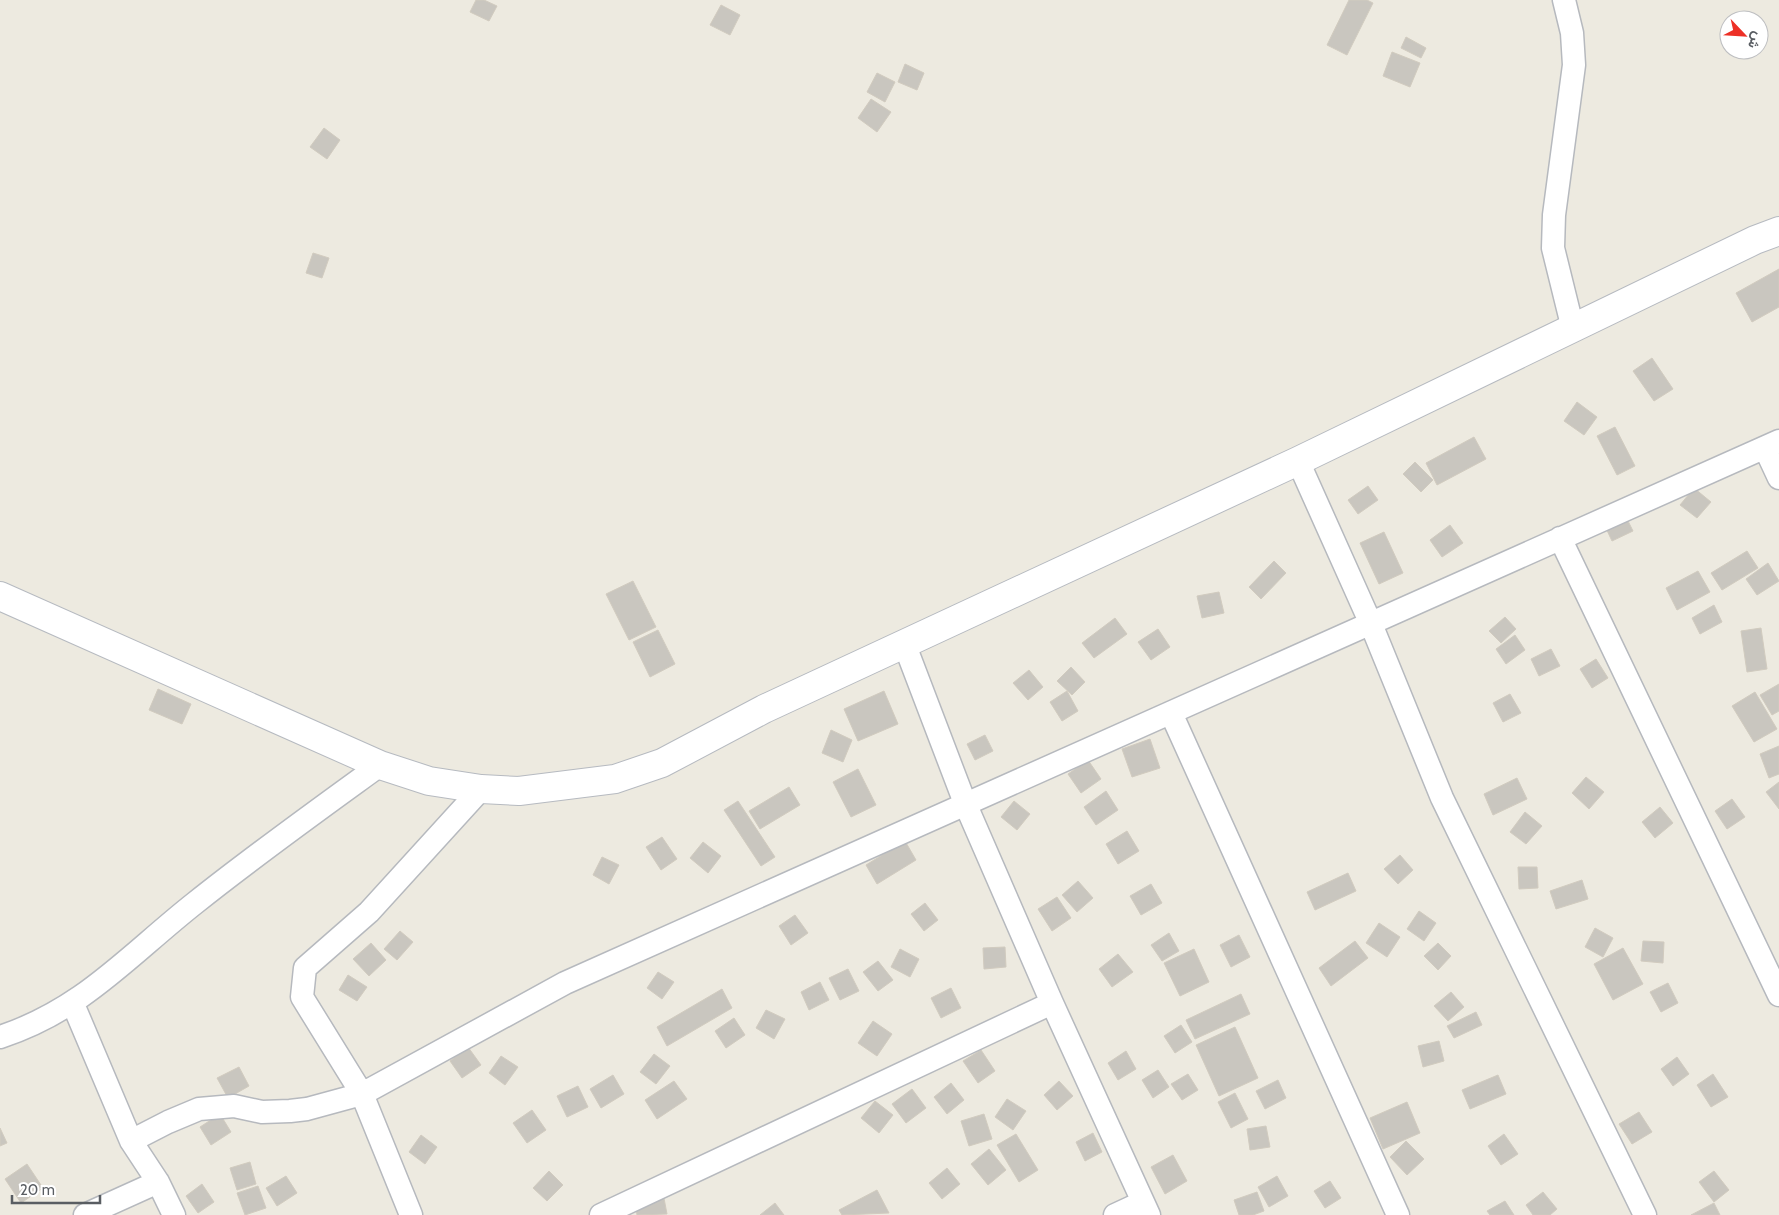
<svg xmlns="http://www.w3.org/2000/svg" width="1779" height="1215" viewBox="0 0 1779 1215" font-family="Cabin,Vazirmatn,sans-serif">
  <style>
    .building { fill: #c9c6bf; stroke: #d1cbbf }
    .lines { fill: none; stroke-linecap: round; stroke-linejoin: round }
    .minor-casing { stroke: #b6b9be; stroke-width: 25 }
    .secondary-casing { stroke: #b6bac0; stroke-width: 30 }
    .minor { stroke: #fff; stroke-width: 22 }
    .secondary { stroke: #fff; stroke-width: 28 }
  </style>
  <rect width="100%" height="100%" fill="#edeae0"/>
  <path class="building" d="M476,0H484L497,6L489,21L470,12Z
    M1349,0H1367L1373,3L1347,55L1327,45Z
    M721,5L740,15L730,35L710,25Z
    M1406,37L1426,48L1421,58L1401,48Z
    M1392,52L1420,63L1410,87L1383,76Z
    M905,64L924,73L917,90L898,82Z
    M877,73L895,82L885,102L867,92Z
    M871,99L891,112L877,132L858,118Z
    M324,128L340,140L327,159L310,147Z
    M313,253L329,258L322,278L306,273Z
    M1779,269V307L1752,322L1736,293Z
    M1652,358L1673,389L1654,401L1633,371Z
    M1577,402L1597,417L1584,435L1564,421Z
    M1615,427L1635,466L1617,475L1597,436Z
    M1474,437L1486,459L1437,485L1426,463Z
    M1415,462L1433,480L1421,492L1403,474Z
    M1368,486L1378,500L1358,514L1348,500Z
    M1694,488L1711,502L1697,518L1680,505Z
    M1624,513L1633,531L1612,541L1604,524Z
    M1450,525L1463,543L1442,557L1430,540Z
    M1384,532L1403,573L1379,584L1360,543Z
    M1747,551L1758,568L1722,590L1711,573Z
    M1274,561L1286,573L1261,599L1249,587Z
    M1768,563L1779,581L1757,595L1746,579Z
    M1698,571L1710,592L1677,610L1666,588Z
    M633,581L656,627L629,640L606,594Z
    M1219,592L1224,613L1202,618L1197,596Z
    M1714,605L1722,622L1700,634L1692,618Z
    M1505,617L1516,629L1501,643L1489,631Z
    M1115,618L1127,634L1094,658L1082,643Z
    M1761,628L1767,669L1747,672L1741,631Z
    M1158,629L1170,647L1151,660L1138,642Z
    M658,630L675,664L650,677L633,642Z
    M1515,635L1525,650L1506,664L1496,649Z
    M1551,649L1560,666L1539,676L1531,659Z
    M1596,659L1608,678L1592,688L1580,669Z
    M1071,667L1085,682L1072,695L1057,681Z
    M1029,670L1043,687L1028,700L1013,683Z
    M1779,684V711L1772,715L1760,695Z
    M158,689L191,704L182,724L149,710Z
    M884,691L898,724L858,741L844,709Z
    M1067,691L1078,711L1062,721L1050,702Z
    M1755,692L1777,729L1754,742L1732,706Z
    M1510,694L1521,713L1503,722L1493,703Z
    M831,730L852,740L843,762L822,753Z
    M985,735L993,751L975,760L967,744Z
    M1150,739L1160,768L1132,777L1122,749Z
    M1779,746V774L1769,778L1760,754Z
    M1088,760L1101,779L1081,793L1068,774Z
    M858,769L876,805L851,817L833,782Z
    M1586,777L1604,792L1589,809L1572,793Z
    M1517,778L1527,799L1493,815L1484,794Z
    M1779,782V809L1766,792Z
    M789,787L800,805L760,829L749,811Z
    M1106,791L1118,810L1096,825L1084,807Z
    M1732,799L1745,817L1727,829L1715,811Z
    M738,801L775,857L761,866L724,810Z
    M1014,801L1030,814L1017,830L1001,817Z
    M1660,807L1673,823L1655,838L1642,822Z
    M1525,812L1542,826L1526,844L1510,832Z
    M1127,831L1139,851L1118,864L1106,844Z
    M662,837L677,859L661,870L646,847Z
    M905,841L916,860L877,884L866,865Z
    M703,842L721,856L708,873L690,858Z
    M1400,855L1413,870L1398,884L1384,869Z
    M602,857L619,865L609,884L593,875Z
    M1518,867H1537L1538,888L1519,889Z
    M1348,873L1356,891L1315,910L1307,892Z
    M1582,880L1588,899L1556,909L1550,891Z
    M1078,881L1093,898L1077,912L1062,895Z
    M1151,884L1162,903L1141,915L1130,896Z
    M1057,897L1071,918L1052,931L1038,909Z
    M925,903L938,920L924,931L911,914Z
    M1419,911L1436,923L1424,941L1407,929Z
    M795,915L808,933L791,945L779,926Z
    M1379,923L1400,937L1387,957L1366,943Z
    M1595,928L1613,938L1603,957L1585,947Z
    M400,931L413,942L397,960L384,949Z
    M1169,933L1179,951L1162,961L1151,945Z
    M1239,935L1250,957L1231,967L1220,945Z
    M1355,941L1368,958L1331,986L1319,968Z
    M1643,941L1664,942L1663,963L1641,961Z
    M371,943L386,960L369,976L353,959Z
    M1438,943L1451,956L1438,970L1424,956Z
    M1005,947L1006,967L984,969L983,948Z
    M1623,948L1643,984L1613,1000L1594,964Z
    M900,949L919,959L910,977L891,967Z
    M1194,949L1209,982L1180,996L1164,963Z
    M1118,954L1133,972L1112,987L1099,969Z
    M878,961L893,980L878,991L863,972Z
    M848,969L859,991L840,1000L829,978Z
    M658,972L674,982L662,999L647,988Z
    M348,975L367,987L357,1001L339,990Z
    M820,982L829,1000L809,1010L801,992Z
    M1668,983L1678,1003L1661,1012L1650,992Z
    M951,988L961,1008L941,1018L931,998Z
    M722,989L732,1008L667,1046L657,1027Z
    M1451,992L1464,1007L1448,1021L1434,1006Z
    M1241,994L1250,1014L1195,1039L1186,1020Z
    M766,1010L785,1019L774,1039L756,1028Z
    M1476,1012L1482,1025L1454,1038L1447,1026Z
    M734,1018L745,1035L726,1048L715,1031Z
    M873,1021L892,1034L877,1056L858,1043Z
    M1181,1025L1192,1042L1175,1053L1164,1036Z
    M1235,1027L1258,1078L1219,1096L1196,1045Z
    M1439,1041L1444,1061L1423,1067L1418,1046Z
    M468,1047L481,1065L462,1078L450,1061Z
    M981,1050L995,1071L978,1083L963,1061Z
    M1126,1051L1136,1069L1118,1080L1108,1063Z
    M654,1054L670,1066L656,1084L640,1072Z
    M501,1056L518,1067L505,1085L489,1073Z
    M1677,1057L1689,1074L1673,1086L1661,1069Z
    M239,1067L249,1086L228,1098L217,1078Z
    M1158,1070L1169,1087L1153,1098L1142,1080Z
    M1188,1074L1198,1090L1182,1100L1171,1084Z
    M1713,1074L1728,1097L1711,1107L1697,1085Z
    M613,1075L624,1094L601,1108L590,1089Z
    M1498,1075L1506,1094L1470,1109L1462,1090Z
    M1278,1080L1286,1098L1265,1109L1256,1091Z
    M674,1081L687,1099L657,1119L645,1100Z
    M1059,1081L1073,1096L1057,1110L1044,1095Z
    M951,1083L964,1100L947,1114L934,1097Z
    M578,1086L588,1107L567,1117L557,1096Z
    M912,1089L926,1108L906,1123L892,1104Z
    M1235,1093L1248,1119L1231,1128L1218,1102Z
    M1007,1099L1026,1111L1013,1130L995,1117Z
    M875,1101L893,1115L879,1133L861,1118Z
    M1407,1102L1420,1133L1383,1149L1370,1118Z
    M532,1110L546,1130L527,1143L513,1123Z
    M1639,1112L1652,1132L1632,1144L1619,1124Z
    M220,1114L231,1132L211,1145L200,1127Z
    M984,1114L992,1139L969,1146L961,1121Z
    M1266,1126L1270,1147L1250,1150L1247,1129Z
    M0,1128L7,1143L0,1146Z
    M1093,1133L1102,1152L1085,1161L1076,1142Z
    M1016,1134L1038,1170L1019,1182L997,1145Z
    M1504,1134L1518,1154L1501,1165L1488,1146Z
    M421,1135L437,1147L425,1164L409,1152Z
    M1406,1141L1424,1159L1407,1175L1390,1157Z
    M989,1149L1006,1170L988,1185L971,1164Z
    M1173,1155L1187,1181L1165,1194L1151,1167Z
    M250,1162L256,1184L237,1190L230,1168Z
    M27,1164L43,1188L21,1203L5,1179Z
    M947,1168L960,1184L942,1199L929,1183Z
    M549,1171L563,1185L547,1201L533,1188Z
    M1714,1171L1729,1190L1714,1202L1699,1182Z
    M286,1176L297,1193L277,1206L266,1188Z
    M1277,1176L1288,1196L1269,1207L1258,1187Z
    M1330,1181L1341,1198L1325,1208L1314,1191Z
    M202,1184L214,1202L198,1213L186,1196Z
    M258,1186L266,1208L245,1215L237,1193Z
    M877,1190L889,1213L842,1215L839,1210Z
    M1257,1192L1264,1211L1253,1215H1239L1234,1200Z
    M1543,1192L1557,1209L1550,1215H1533L1526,1205Z
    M663,1193L667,1214L637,1215L634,1198Z
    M1505,1201L1514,1215H1490L1487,1211Z
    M775,1203L784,1215H760Z
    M1714,1203L1720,1215H1691Z"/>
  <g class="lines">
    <defs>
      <path id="minor" d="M1564,0L1572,33L1574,65L1554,215L1553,248L1573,329
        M1765,448L1779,478
        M1298,461L1371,624L1442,798L1645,1215
        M1560,538L1779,995
        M904,643L965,803L1052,1003L1149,1215
        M1171,713L1398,1215
        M73,1004L131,1141L158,1182L174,1215
        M0,1037C83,1010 129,955 195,903C255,855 318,810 380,765
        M131,1141L168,1122L199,1109L234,1106L262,1112L290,1111L307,1109L362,1094L565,983L1779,441
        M85,1215L158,1182
        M411,1215L362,1094L302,997L305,968L369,912L481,789
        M601,1215L1052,1003
        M1115,1215L1143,1202"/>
      <path id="secondary" d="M0,596L380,765L429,781L481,789L519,791L615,779L662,763L764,709L1298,461L1755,240L1779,231"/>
    </defs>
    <use href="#minor" class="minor-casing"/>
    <use href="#secondary" class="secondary-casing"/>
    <use href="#minor" class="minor"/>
    <use href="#secondary" class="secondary"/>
  </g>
  <g transform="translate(1744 35) rotate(115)"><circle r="24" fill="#ffffff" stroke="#bdbec0"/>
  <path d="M0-4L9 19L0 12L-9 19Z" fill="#ed3026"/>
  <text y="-8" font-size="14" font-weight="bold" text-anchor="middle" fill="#595d62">ش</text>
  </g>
  <path d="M12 1195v8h88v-8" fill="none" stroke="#595d62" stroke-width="2.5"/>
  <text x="20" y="1195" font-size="15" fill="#595d62" stroke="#ffffff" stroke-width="4" paint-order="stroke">20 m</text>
</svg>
